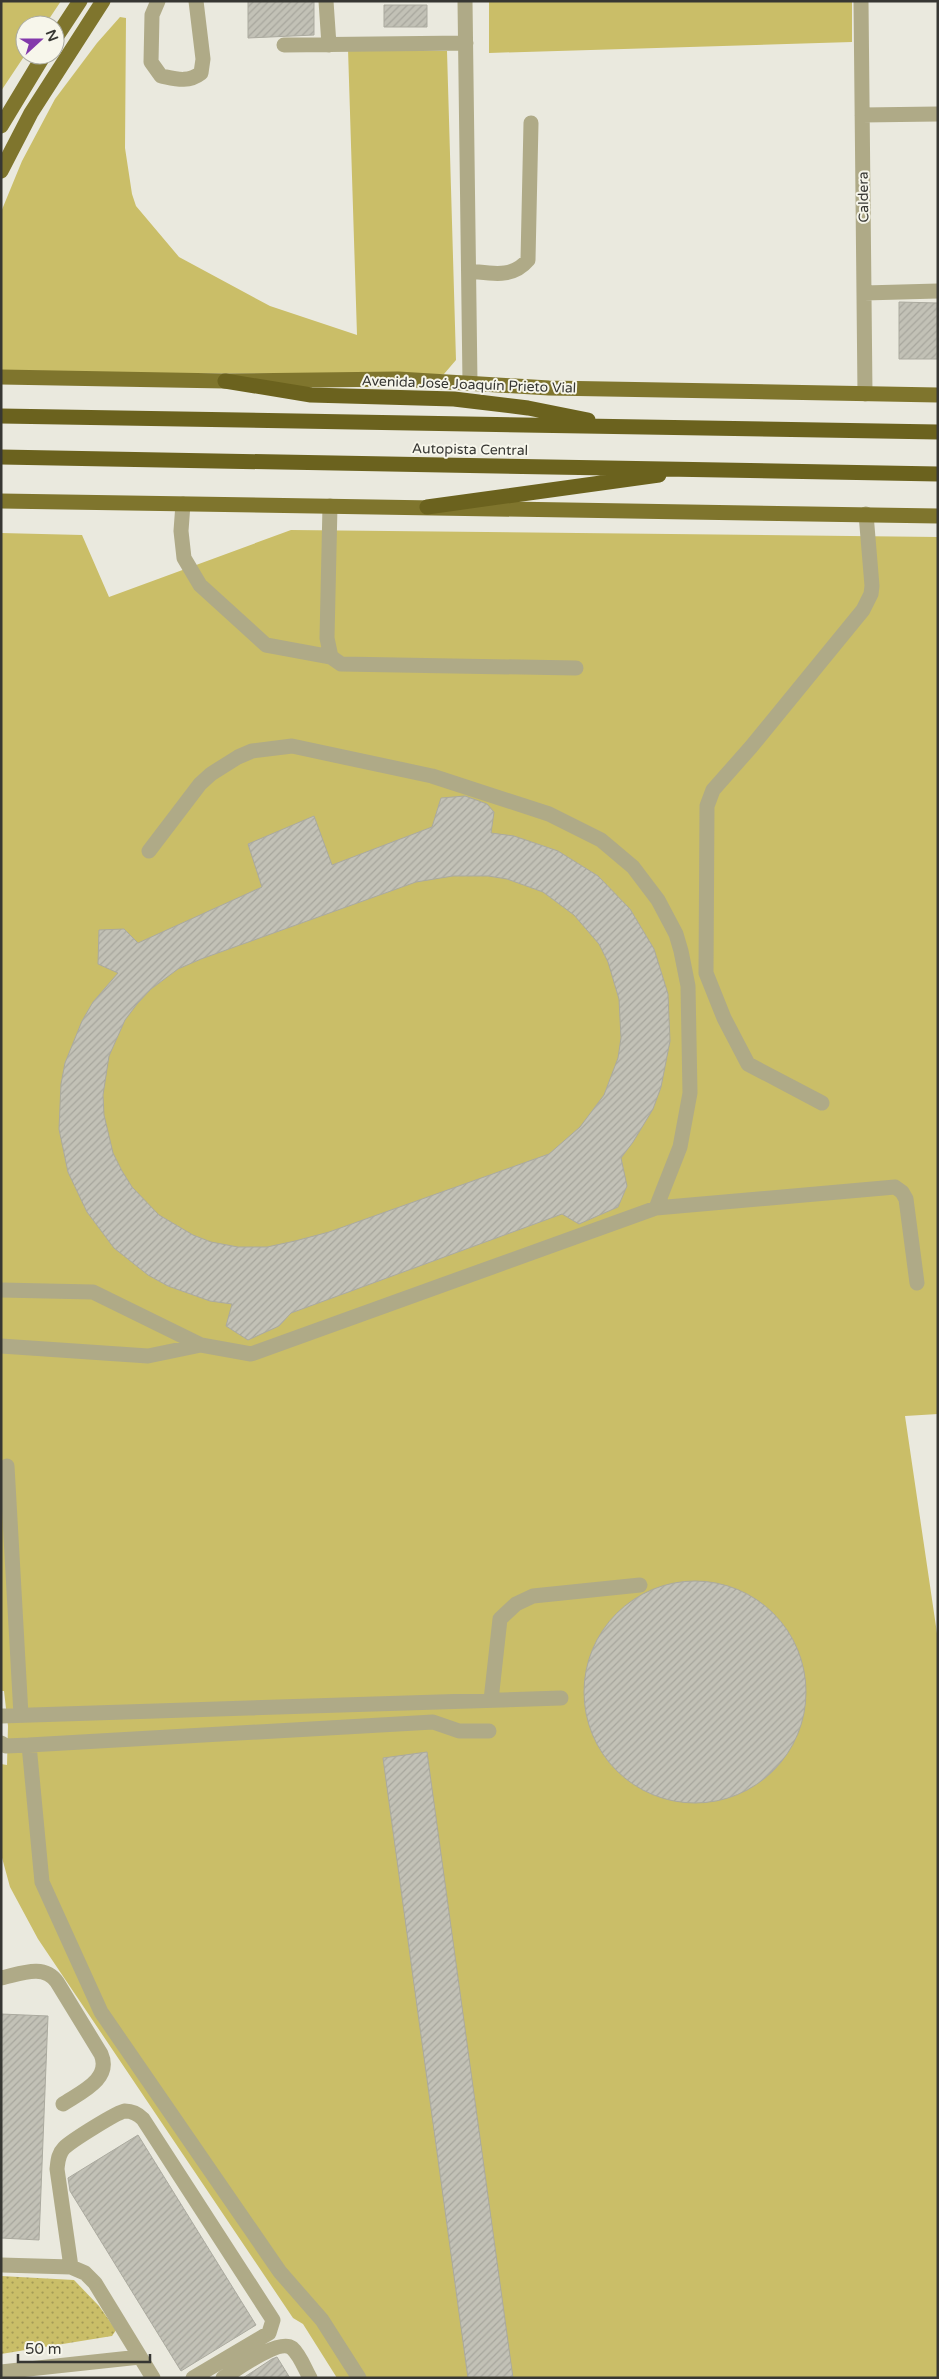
<svg xmlns="http://www.w3.org/2000/svg" width="939" height="2379" viewBox="0 0 939 2379" font-family="'Varela Round',sans-serif">
  <style>
    .grass { fill: url(#grass-dots) }
    .green { fill: #cabe68 }
    .building { fill: url(#building-hatch); stroke: #abaa9f; fill-rule: evenodd }
    .lines { fill: none; stroke-linecap: round; stroke-linejoin: round }
    .minor { stroke: #afaa87; stroke-width: 15 }
    .major { stroke: #7f752d; stroke-width: 15 }
    .highway { stroke: #6b621e; stroke-width: 15 }
    .labels { text-anchor: middle; stroke-width: 4; stroke-linejoin: round; paint-order: stroke }
    .street-label { font-size: 14px; fill: #373733; stroke: #f7f6eb }
  </style>
  <defs>
    <pattern id="grass-dots" width="8" height="8" patternUnits="userSpaceOnUse" patternTransform="scale(1.25)"><rect width="8" height="8" fill="#cabe68"/><path d="M2 2h.1M6 6h.1" fill="none" stroke="#a59b56" stroke-width="1.8" stroke-linecap="round"/></pattern>
    <pattern id="building-hatch" width="6" height="6" patternUnits="userSpaceOnUse" patternTransform="scale(1.25)"><rect width="6" height="6" fill="#c2c1b6"/><path d="M-1 1l2-2M0 6l6-6M5 7l2-2" fill="none" stroke="#a7a69d"/></pattern>
  </defs>
  <rect width="100%" height="100%" fill="#eae9de"/>
  <path class="grass" d="M1,2276L74,2280L99,2306L116,2330L112,2336L1,2354Z"/>
  <path class="green" d="M1,1H61L45,25H25V55L1,91Z
    M489,1H852V42L489,53Z
    M120,17L126,18L125,148L132,194L136,206L179,257L270,306L357,335L348,49L447,51L456,360L444,374L132,373L1,370V212L22,161L55,99L97,43Z
    M291,530L938,537V1414L905,1416L938,1640V2378H337L303,2324L293,2318L38,1939L10,1887L1,1854V1764L7,1765L8,1726L4,1691H1V533L82,535L109,597Z"/>
  <path class="building" d="M248,1H314V35L248,38Z
    M384,5H427V27H384Z
    M899,302L938,303V359H899Z
    M465,796L487,804L494,812L491,833L514,836L558,851L598,876L630,909L654,949L668,994L670,1041L661,1087L653,1109L633,1142L621,1158L627,1186L618,1207L579,1224L562,1214L291,1313L279,1326L248,1340L226,1326L232,1304L210,1301L168,1286L148,1275L114,1248L87,1212L68,1172L59,1129L61,1084L65,1063L82,1021L93,1002L118,973L98,964L99,930L124,929L138,943L262,887L248,844L314,816L332,865L432,827L441,798ZM453,876H488L507,879L543,892L574,915L599,944L608,962L619,999L621,1038L618,1058L604,1095L580,1127L549,1154L329,1232L295,1241L267,1247H238L211,1242L193,1235L159,1215L132,1187L122,1171L113,1153L104,1115L103,1095L109,1056L125,1020L137,1004L151,989L178,969L201,959L416,882Z
    M584 1692a111 111 0 1 1 222 0a111 111 0 1 1-222 0Z
    M427,1752L513,2378H468L383,1758Z
    M1,2014L48,2016L39,2240L1,2238Z
    M138,2135L256,2325L181,2371L70,2191L68,2178Z
    M277,2357L290,2378H243L272,2359Z"/>
  <g class="lines">
    <path class="minor" d="M158,1L152,15L151,62L161,76C176,79 188,83 201,73L203,59L196,1
      M326,1L329,45
      M465,1L470,383
      M861,1L865,394
      M284,45L466,43
      M862,115L938,114
      M469,271C491,273 512,279 528,260L531,123
      M864,293L938,291
      M183,504L181,531L184,558L200,585L266,645L331,657
      M330,506L327,638L331,657L341,664L576,668
      M822,1103L748,1064L724,1018L706,973L707,806L713,790L751,747L863,610L871,594L872,586L866,514
      M656,1208L895,1187L902,1192L906,1199L917,1283
      M1,1290L93,1292L201,1345L251,1354L656,1208L680,1147L690,1093L688,986L681,951L676,934L658,900L633,867L601,840L549,814L432,776L292,746L252,751L238,757L211,774L200,784L149,851
      M1,1346L148,1356L201,1345
      M7,1466L21,1715
      M491,1700L500,1619L516,1604L533,1596L640,1585
      M1,1716L561,1698
      M1,1743L6,1746L29,1745L433,1722L459,1731H489
      M29,1745L42,1882L101,2012L280,2272L322,2320L359,2378
      M1,1978C20,1974 44,1963 57,1982L101,2054C112,2079 81,2092 63,2104
      M1,2265L71,2267L85,2273L95,2283L153,2378
      M71,2267L57,2169C58,2161 58,2154 64,2148C71,2141 117,2112 125,2111C133,2111 138,2114 143,2119L273,2320L269,2333L193,2378
      M1,2372L140,2357
      M223,2378C236,2370 279,2338 292,2348C300,2355 305,2369 310,2378"/>
    <path class="major" d="M55,39L80,1
      M1,126L44,55
      M1,171L31,113L103,1
      M1,377L225,381L398,379L549,388L938,395
      M1,501L938,516"/>
    <path class="highway" d="M225,381L311,395L454,399L528,408L588,420
      M1,416L938,432
      M1,457L938,474
      M427,507L659,475"/>
  </g>
  <g class="labels">
    <g class="street-label">
      <text transform="translate(863 197) rotate(-91)" y="5">Caldera</text>
      <text transform="translate(469 384) rotate(2)" y="5">Avenida José Joaquín Prieto Vial</text>
      <text transform="translate(470 449) rotate(1)" y="5">Autopista Central</text>
    </g>
  </g>
  <rect width="939" height="2379" fill="none" stroke="#373733" stroke-width="5"/>
  <g transform="translate(40 40) rotate(69)"><circle r="24" fill="#f7f6eb" stroke="#aaaaa1"/>
  <path d="M0-4L9 19L0 12L-9 19Z" fill="#8339ab"/>
  <text y="-8" font-size="14" font-weight="bold" text-anchor="middle" fill="#373733">N</text>
  </g>
  <path d="M18 2354v8h132v-8" fill="none" stroke="#373733" stroke-width="2.5"/>
  <text x="25" y="2354" font-size="15" fill="#373733" stroke="#f7f6eb" stroke-width="4" paint-order="stroke">50 m</text>
</svg>
